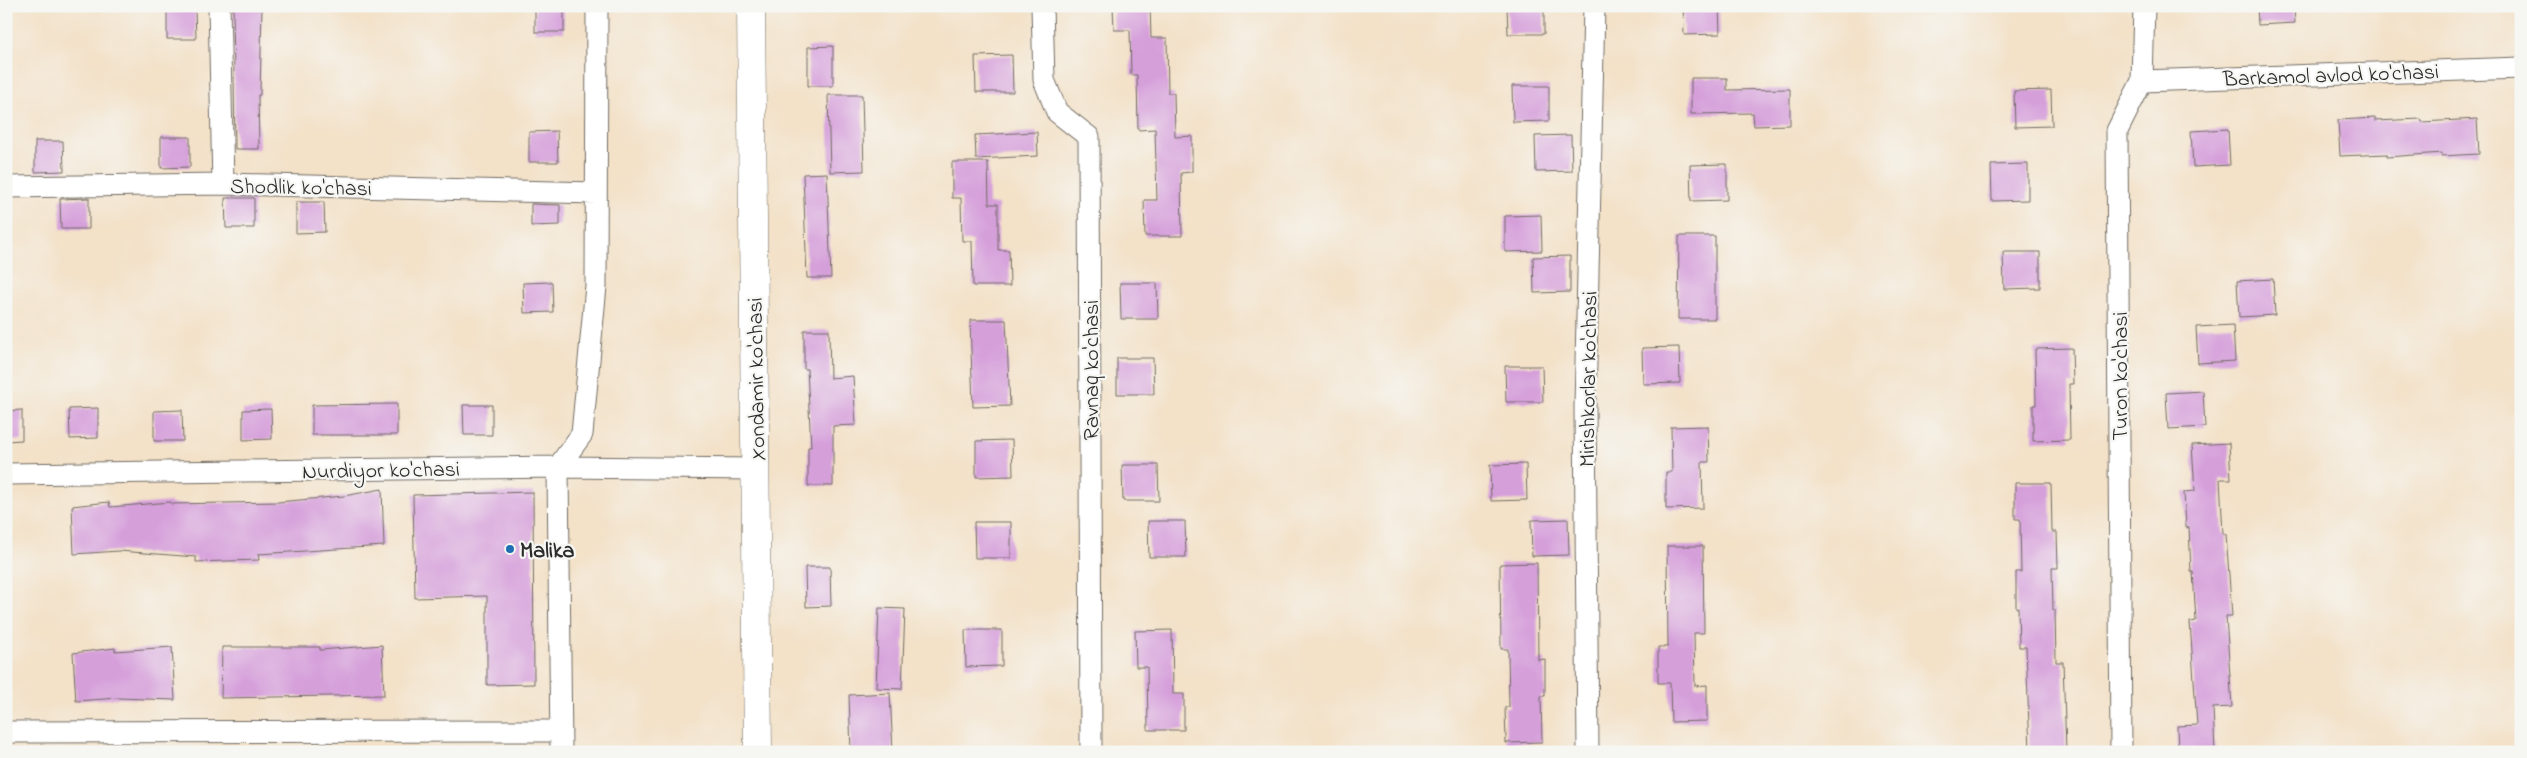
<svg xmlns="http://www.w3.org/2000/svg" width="2527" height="758" viewBox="0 0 2527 758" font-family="'Indie Flower',sans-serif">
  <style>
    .building { fill: #d59fda }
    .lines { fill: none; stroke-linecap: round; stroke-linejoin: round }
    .minor-casing { stroke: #716b62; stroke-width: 23 }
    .secondary-casing { stroke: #716b62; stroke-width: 29 }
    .minor { stroke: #fff; stroke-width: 21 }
    .secondary { stroke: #fff; stroke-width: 28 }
    .poi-dot { fill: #1f6fb2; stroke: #f6f6f2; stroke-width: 2 }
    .labels { text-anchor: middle; stroke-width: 4.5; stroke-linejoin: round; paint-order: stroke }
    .street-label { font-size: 22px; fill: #2b2b2b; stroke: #f6f6f2 }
    .poi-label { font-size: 22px; font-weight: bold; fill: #2b2b2b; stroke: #f6f6f2; text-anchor: start }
  </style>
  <rect width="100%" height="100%" fill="#f6f6f2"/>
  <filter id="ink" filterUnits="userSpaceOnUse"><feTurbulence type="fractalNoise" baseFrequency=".02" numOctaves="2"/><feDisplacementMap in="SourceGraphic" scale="10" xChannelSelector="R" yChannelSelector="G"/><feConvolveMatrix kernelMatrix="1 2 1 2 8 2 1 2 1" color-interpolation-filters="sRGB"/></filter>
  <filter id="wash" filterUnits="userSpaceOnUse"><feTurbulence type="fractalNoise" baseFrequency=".0096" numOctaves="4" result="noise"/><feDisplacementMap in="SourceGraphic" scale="20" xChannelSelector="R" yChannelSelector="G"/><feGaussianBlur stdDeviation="1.12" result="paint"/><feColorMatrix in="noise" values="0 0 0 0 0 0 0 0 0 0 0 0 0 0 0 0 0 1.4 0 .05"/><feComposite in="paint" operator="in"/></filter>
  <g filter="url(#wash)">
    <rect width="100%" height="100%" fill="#f3e1c8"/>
    <g id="blocks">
      <path class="building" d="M233,6H262L260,95H258L259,149H235Z
        M535,6H564V32H535Z
        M1113,6H1150L1151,38H1167L1168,93H1174L1175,137L1192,136V172L1181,173L1182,236H1145L1144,200H1157L1155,129L1138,130L1137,75H1131L1130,30H1114Z
        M1507,6H1544V34H1508Z
        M1683,6H1719L1720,34L1684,35Z
        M2257,6H2294L2295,23L2258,25Z
        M195,8L196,39H167V9Z
        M833,46V86H808V47Z
        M1012,55L1013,92H976L975,56Z
        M1691,78H1727V90L1790,89V125L1754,126L1753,113L1691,114Z
        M1512,86H1549V121L1513,122Z
        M2051,90L2052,126L2015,127L2014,91Z
        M828,95H862L864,171L830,172Z
        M2375,118V121L2421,119L2422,122L2477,119L2479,154L2442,156V153L2387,157V154L2340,156L2338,120Z
        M2228,129L2230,165L2193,167L2191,131Z
        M557,131L558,162H529V132Z
        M1037,132L1038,156L976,159L975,135Z
        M1571,135L1572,171L1536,172L1535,136Z
        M161,137H190V167L161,168Z
        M35,141H63L64,171L35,172Z
        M952,162H988L989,204H998V250H1009L1010,286H973L972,241H962L961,198H952Z
        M1727,164V200L1691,201L1690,165Z
        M2028,164V200L1992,201L1991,165Z
        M827,173L831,278H807L803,174Z
        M89,198V229H61L60,199Z
        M225,198H254V228H226Z
        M296,202H324L325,232L296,233Z
        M531,204L560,205V225L531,226Z
        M1541,215L1542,251L1505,252V216Z
        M1679,236H1715V319H1678Z
        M2003,252H2040V288L2004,289Z
        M1570,256V292L1534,293L1533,257Z
        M2273,279L2275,315L2239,317L2237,281Z
        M552,282L553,312L524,313L523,283Z
        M1120,283H1157L1158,319H1121Z
        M970,320H1006L1010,406L973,407Z
        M2233,325L2235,361L2198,363L2196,327Z
        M804,330H829L830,378L853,376L856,425L833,426V486H808V447H811L807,369H804Z
        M1679,347L1680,383L1643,384L1642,348Z
        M2072,348L2073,384H2069L2070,440L2033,441V405H2036L2035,349Z
        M1117,358H1153L1154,394H1117Z
        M1505,366H1542L1543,402H1506Z
        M2203,391L2205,427L2168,429L2166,393Z
        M397,404V435H312V405Z
        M463,405H492V435H464Z
        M98,408V438L70,439L69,409Z
        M271,409L272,439L243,440V410Z
        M22,410V440L6,441V411Z
        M182,410L183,441H154V411Z
        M1708,426L1709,462H1702L1703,508L1666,509V472H1672L1671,427Z
        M1012,440L1013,476L976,477V441Z
        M2229,443L2231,479H2220L2223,534H2226L2232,616H2226L2232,707L2213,708L2215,752H2178L2177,726L2197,725L2190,622L2196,621L2193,572H2191L2189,527L2186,528L2184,492L2195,491L2192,445Z
        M1526,464L1527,500L1491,501L1490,465Z
        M1122,465H1158L1159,501H1123Z
        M2015,483H2051L2052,532H2057L2058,568H2052L2053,610H2055L2056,662H2063L2066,751L2030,752L2026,647H2019L2018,607L2016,608V572H2021L2020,519H2015Z
        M382,489L384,546L258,554L259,560L196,562V557L119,551L74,554L72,506L109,502L110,507L171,502V504L278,502L344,496Z
        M533,492L534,684L487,685V596L415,598L413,495Z
        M1568,519L1569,555L1532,556L1531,520Z
        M1148,521H1185L1186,557H1149Z
        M974,522H1011V558H975Z
        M1667,546H1703L1704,633H1694L1695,686L1707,685V721L1671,722L1670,683H1658V647H1668Z
        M1537,563L1538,660L1545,659V696H1541L1542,742L1506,743L1505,707H1509L1508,649H1501L1500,564Z
        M805,567H830L831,606L806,607Z
        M879,608L905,609L902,689L876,688Z
        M965,630H1002V666L966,667Z
        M1172,630L1173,694H1184V730H1148L1147,667H1136L1135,631Z
        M382,645L384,695L221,698L222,647H320V650Z
        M172,647L175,700L118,698L76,701L73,653L115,648V651Z
        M890,693L893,752H851L849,695Z"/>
    </g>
  </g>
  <g filter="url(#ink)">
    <use href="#blocks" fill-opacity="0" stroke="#716b62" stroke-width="1"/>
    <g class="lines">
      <defs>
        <path id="minor" d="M219,6L223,184
          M1042,6L1044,80L1057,112L1089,137L1091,752
          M2142,81L2521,68
          M6,187L223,184L596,193
          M6,474L558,467L756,469
          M6,732L561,731
          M561,752L558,467L582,434L596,286L597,6
          M1588,752L1585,407L1594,6
          M2121,752L2117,131L2142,81L2144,6"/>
        <path id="secondary" d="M751,6L758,752"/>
      </defs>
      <use href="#minor" class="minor-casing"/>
      <use href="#secondary" class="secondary-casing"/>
      <use href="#minor" class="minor"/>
      <use href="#secondary" class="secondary"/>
    </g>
  </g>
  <circle class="poi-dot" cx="510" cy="549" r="5"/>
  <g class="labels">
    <g class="street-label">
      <text transform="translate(2331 74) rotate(-2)" y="8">Barkamol avlod ko'chasi</text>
      <text transform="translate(301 186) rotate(1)" y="8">Shodlik ko'chasi</text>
      <text transform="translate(1090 370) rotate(-90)" y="8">Ravnaq ko'chasi</text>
      <text transform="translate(2119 376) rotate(-90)" y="8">Turon ko'chasi</text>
      <text transform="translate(755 379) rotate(-91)" y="8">Xondamir ko'chasi</text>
      <text transform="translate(1587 379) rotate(-89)" y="8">Mirishkorlar ko'chasi</text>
      <text transform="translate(381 469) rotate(-1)" y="8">Nurdiyor ko'chasi</text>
    </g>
    <g class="poi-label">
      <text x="520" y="557">Malika</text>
    </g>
  </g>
  <rect width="2527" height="758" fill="none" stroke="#f6f6f2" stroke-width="25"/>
</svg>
